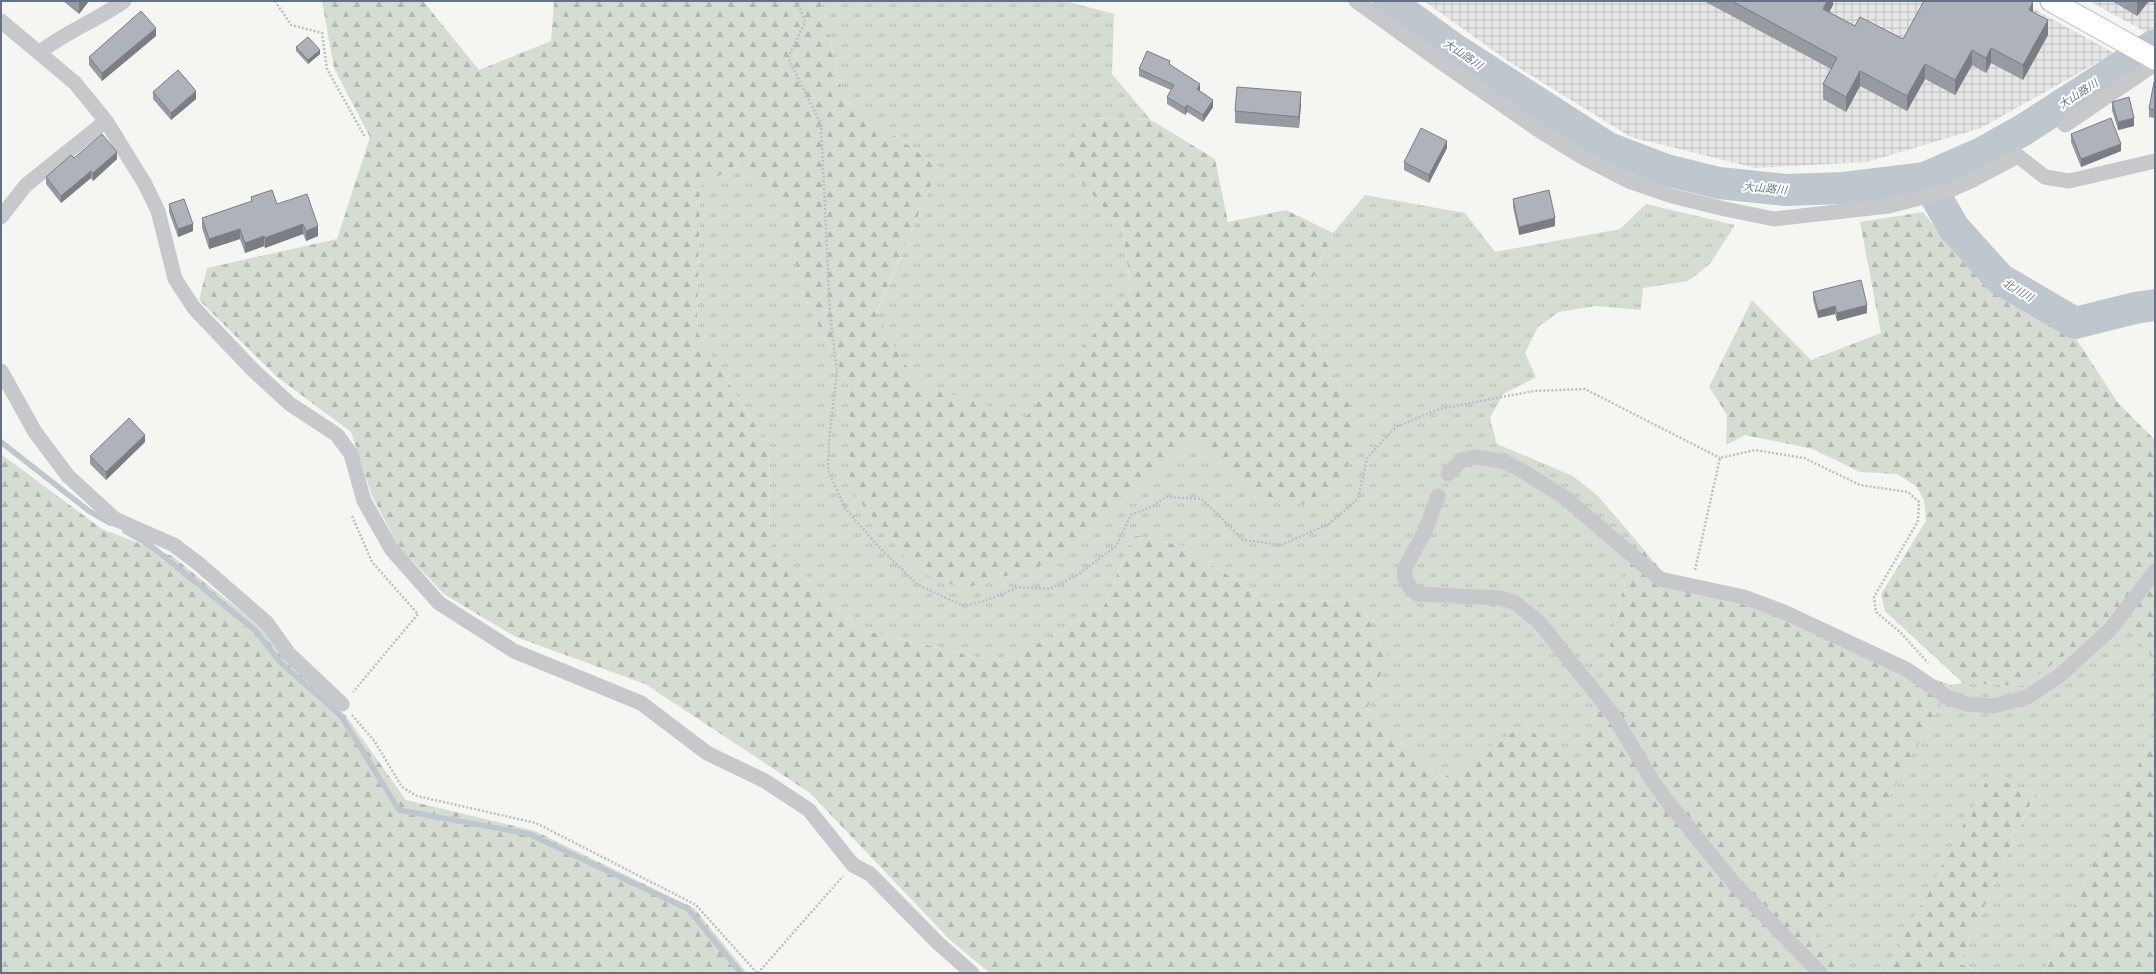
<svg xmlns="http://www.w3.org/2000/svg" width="2156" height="974" viewBox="0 0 2156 974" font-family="'Nunito Sans','Noto Sans JP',sans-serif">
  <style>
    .industrial { fill: url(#industrial-grid) }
    .grass { fill: url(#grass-tufts) }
    .forest { fill: url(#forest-firs) }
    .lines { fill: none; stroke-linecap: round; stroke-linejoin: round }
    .stream { stroke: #bec7ce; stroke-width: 5.5 }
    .river { stroke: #bec7ce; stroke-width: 32 }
    .secondary-casing { stroke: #b8bbc0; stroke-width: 23 }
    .path { stroke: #bdbec1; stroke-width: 2.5; stroke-dasharray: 2 2; stroke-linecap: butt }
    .street { stroke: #c6c8cc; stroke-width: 15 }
    .secondary { stroke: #fff; stroke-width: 21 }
    .wall { fill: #969aa1 }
    .shaded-wall { fill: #7a7d83 }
    .building { fill: #aeb3bb; stroke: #7a7d83 }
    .labels { text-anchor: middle; stroke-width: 4; stroke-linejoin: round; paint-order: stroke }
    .water-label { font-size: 11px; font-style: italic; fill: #657987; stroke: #fff }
  </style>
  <defs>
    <pattern id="industrial-grid" width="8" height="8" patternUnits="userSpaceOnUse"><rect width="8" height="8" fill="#e6e6e6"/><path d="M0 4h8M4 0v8" fill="none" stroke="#bebfc0"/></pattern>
    <pattern id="grass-tufts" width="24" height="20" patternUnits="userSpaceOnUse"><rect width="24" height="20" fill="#d5ddd3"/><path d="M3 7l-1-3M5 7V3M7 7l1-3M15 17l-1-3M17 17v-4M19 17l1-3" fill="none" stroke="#b0b8b1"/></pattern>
    <pattern id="forest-firs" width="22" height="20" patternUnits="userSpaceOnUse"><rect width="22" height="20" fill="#d5ddd3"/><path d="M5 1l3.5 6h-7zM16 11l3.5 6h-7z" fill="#b0b8b1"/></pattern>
  </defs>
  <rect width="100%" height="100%" fill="#f5f6f2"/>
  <path class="industrial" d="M1424,1H2019L2114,53L1981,128L1867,162L1755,168L1631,137L1511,63Z
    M2089,1H2155V28L2146,32Z"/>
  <path class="grass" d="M821,1H1065L1114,14L1112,74L1151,120L1087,118L1060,158L1122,228L1131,289L1026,418L917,384L876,314L939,167L844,100Z
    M740,164L793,214L797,281L850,389V489L1056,561L1194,437L1256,498L1355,413L1298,311L1333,233L1365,195L1465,213L1495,252L1620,229L1646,204L1735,225L1710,264L1688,281L1643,288L1641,310L1596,306L1559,312L1538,327L1525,353L1536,377L1503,394L1490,418L1497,444L1573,476L1597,495L1635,539L1583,763L1522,726L1440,780L1367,709L1387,658L1359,599L1270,603L1183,546L1133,535L1104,606L1003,663L858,629L769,542L770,449L697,332L700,186Z
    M2118,615L2155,660V729L2043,973H1980L1959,963L2035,793L1989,777L1885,973H1857L1813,932L1951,685L1963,683Z"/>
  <path class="forest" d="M322,1H423L479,70L551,41L554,1H821L844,100L939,167L876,313L917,384L1026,417L1131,289L1122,228L1060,158L1087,118L1151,120L1215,159L1228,222L1286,210L1333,233L1298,311L1355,413L1345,482L1310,505L1256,498L1194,437L1056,561L962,589L915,570L850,489V389L797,281L793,214L739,164L700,187L697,332L770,449L769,542L858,629L1003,663L1104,606L1133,535L1183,546L1270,603L1359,599L1387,658L1367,709L1440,780L1522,726L1583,762L1635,539L1670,581L1765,607L1848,647L1951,685L1814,932L1857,973H990L951,941L810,793L645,684L516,637L445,595L399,547L372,496L351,432L276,376L199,300L207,268L337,239L370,137L334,68Z
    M1923,212L1957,255L2077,340L2118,403L2155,440V660L2118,615L2023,686L1963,683L1885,611L1881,594L1926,521L1924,500L1916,486L1897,474L1860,472L1813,449L1745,435L1726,445L1727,415L1709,387L1752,300L1811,360L1881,333L1860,222Z
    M1,454L102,529L172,556L261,627L283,658L346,716L406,800L535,831L694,908L747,973H1Z
    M2155,729V973H2043Z
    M1989,776L2035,793L1959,963L1980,973H1885Z"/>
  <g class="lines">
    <path class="stream" d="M1,442L89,511L110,523
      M125,531L151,546L255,630L281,663L341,716L399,810L529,834L688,909L741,973"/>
    <path class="river" d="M1388,1L1454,49L1608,148L1666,170L1719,183L1786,190L1844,188L1925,178L1982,153L2023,130L2155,45
      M1925,178L1954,228L2000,279L2075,323L2135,308L2155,305"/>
    <defs>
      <path id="secondary" d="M2051,1L2155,59"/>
    </defs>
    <use href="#secondary" class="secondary-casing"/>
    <path class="path" d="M275,1L291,25L322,33L327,69L365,137
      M797,1L805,22L788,58L821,124L830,314L837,372L829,440L828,470L845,508L876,544L918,585L964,606L987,600L1019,587L1049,589L1079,574L1116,546L1131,515L1153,506L1166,497L1202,499L1243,540L1281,545L1329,524L1358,499L1367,458L1396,427L1439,409L1534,391L1585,389L1720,458
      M352,516L372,562L418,614L353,692
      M1695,570L1720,458L1755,450L1804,458L1860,485L1908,492L1919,502L1918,521L1874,597L1876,612L1900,632L1928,663
      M352,715L375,742L402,787L417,796L536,823L696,905L757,973
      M758,973L843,876"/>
    <path class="street" d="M1356,1L1442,63L1537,129L1584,158L1631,182L1672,196L1725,209L1774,219L1889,206L1950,190L1973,180L2018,156L2045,177L2069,181L2155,161
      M1,21L75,83L106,121L145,184L158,211L175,279L194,308L253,370L290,404L337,435L351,454L364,501L392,550L439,603L514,651L641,703L707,753L765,781L809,810L853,865L870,874L938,943L972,973
      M40,52C66,32 97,20 124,1
      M2065,125L2155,64
      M1,217L26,185L106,121
      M1,371L35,432L68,476L115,519L174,545L199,564L267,623L289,654L342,704
      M1448,474L1462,460L1475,457L1502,461L1521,470L1564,497L1660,579L1744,597L1784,612L1906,669L1947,697L1966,704L1994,706L2027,697L2059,676L2110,630L2155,571
      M1438,496L1426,529L1405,568L1404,576L1409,586L1417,594L1500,598L1514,602L1539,622L1614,716L1652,780L1667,801L1737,887L1820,973"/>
    <use href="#secondary" class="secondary"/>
  </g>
  <path class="wall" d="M63,1H89L79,14Z
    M1704,1H1833V5L1829,12L1855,26L1903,39L2033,12L2048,35L2023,80L1991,63L1986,73L1972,65L1955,95L1925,79L1907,111L1860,86L1846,112L1823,99V84L1831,69Z
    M2112,1H2149L2137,16Z
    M156,36L102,81L89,65V57Z
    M296,47L320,54L308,64L296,51Z
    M1170,64L1200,91L1213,107L1203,122L1187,112L1185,115L1167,104V97L1171,90L1139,76V69Z
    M2155,82V118L2149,117V109Z
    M153,92L196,99L171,120L153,99Z
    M2112,102L2134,126L2118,130L2112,110Z
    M1301,104L1299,128L1235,123V111Z
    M2071,134L2121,151L2081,167L2071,142Z
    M1447,148L1429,183L1404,170V162Z
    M74,158L117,159L93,181L91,178L61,203L46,184V177Z
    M251,197L277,204L318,236L306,241L303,234L265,248L264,246L245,253L240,239L209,249L202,228V218L251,202Z
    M1513,199L1555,226L1519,235L1513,207Z
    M169,204L193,231L178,237L169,212Z
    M1813,292L1867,313L1837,321L1835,314L1818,318L1813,300Z
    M145,442L106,480L90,464V456Z"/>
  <path class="shaded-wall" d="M80,1H89L79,14V2Z
    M1827,1H1833V5L1823,24V9Z
    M2033,1V17L2029,10Z
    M2137,1H2149L2137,16Z
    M2048,20V35L2023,80V65Z
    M156,28V36L102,81V73Z
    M1991,48V63L1986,73V58Z
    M320,50V54L308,64V60Z
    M1972,50V65L1955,95V80Z
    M1925,64V79L1907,111V96Z
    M1860,71V86L1846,112V97Z
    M1200,84V91L1197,96V89Z
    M196,91V99L171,120V113Z
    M1301,92V104L1299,128V117Z
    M1213,100V107L1203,122V115Z
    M1187,105V112L1185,115V108Z
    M2134,118V126L2118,130V122Z
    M1447,141V148L1429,183V175Z
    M2121,144V151L2081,167V159Z
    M117,152V159L93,181V173Z
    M91,171V178L61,203V196Z
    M1555,218V226L1519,235V227Z
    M193,224V231L178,237V229Z
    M303,224V234L265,248V238Z
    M318,226V236L306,241V231Z
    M240,229V239L209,249V239Z
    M264,236V246L245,253V243Z
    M1867,305V313L1837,321V313Z
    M1835,306V314L1818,318V311Z
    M145,435V442L106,480V472Z"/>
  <path class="building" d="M1732,1H1827L1823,9L1855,26L1860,17L1903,39L1924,1H2033L2029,10L2048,20L2023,65L1991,48L1986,58L1972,50L1955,80L1925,64L1907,96L1860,71L1846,97L1823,84L1837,58Z
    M141,11L156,28L102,73L89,57Z
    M308,37L320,50L308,60L296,47Z
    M1147,51L1170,61L1169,64L1200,84L1197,89L1213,100L1203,115L1187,105L1185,108L1167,97L1174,85L1139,69Z
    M178,70L196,91L171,113L153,92Z
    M2154,82H2155V110L2149,109Z
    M1237,87L1301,92L1299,117L1235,111Z
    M2129,97L2134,118L2118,122L2112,102Z
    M2111,118L2121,144L2081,159L2071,134Z
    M1421,128L1447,141L1429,175L1404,162Z
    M102,134L117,152L93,173L91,171L61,196L46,177L71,155L74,158Z
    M272,190L277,204L307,194L318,226L306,231L303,224L265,238L264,236L245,243L240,229L209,239L202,218L252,201L251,197Z
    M1549,190L1555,218L1519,227L1513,199Z
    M184,199L193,224L178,229L169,204Z
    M1861,280L1867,305L1837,313L1835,306L1818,311L1813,292Z
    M129,418L145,435L106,472L90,456Z"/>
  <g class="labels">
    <g class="water-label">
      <text transform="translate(1463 54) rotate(34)" y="4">大山路川</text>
      <text transform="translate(2078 94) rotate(-33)" y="4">大山路川</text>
      <text transform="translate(1765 188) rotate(5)" y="4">大山路川</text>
      <text transform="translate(2018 290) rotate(30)" y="4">北川川</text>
    </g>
  </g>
  <rect width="2156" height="974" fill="none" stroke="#647184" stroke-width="4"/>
</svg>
